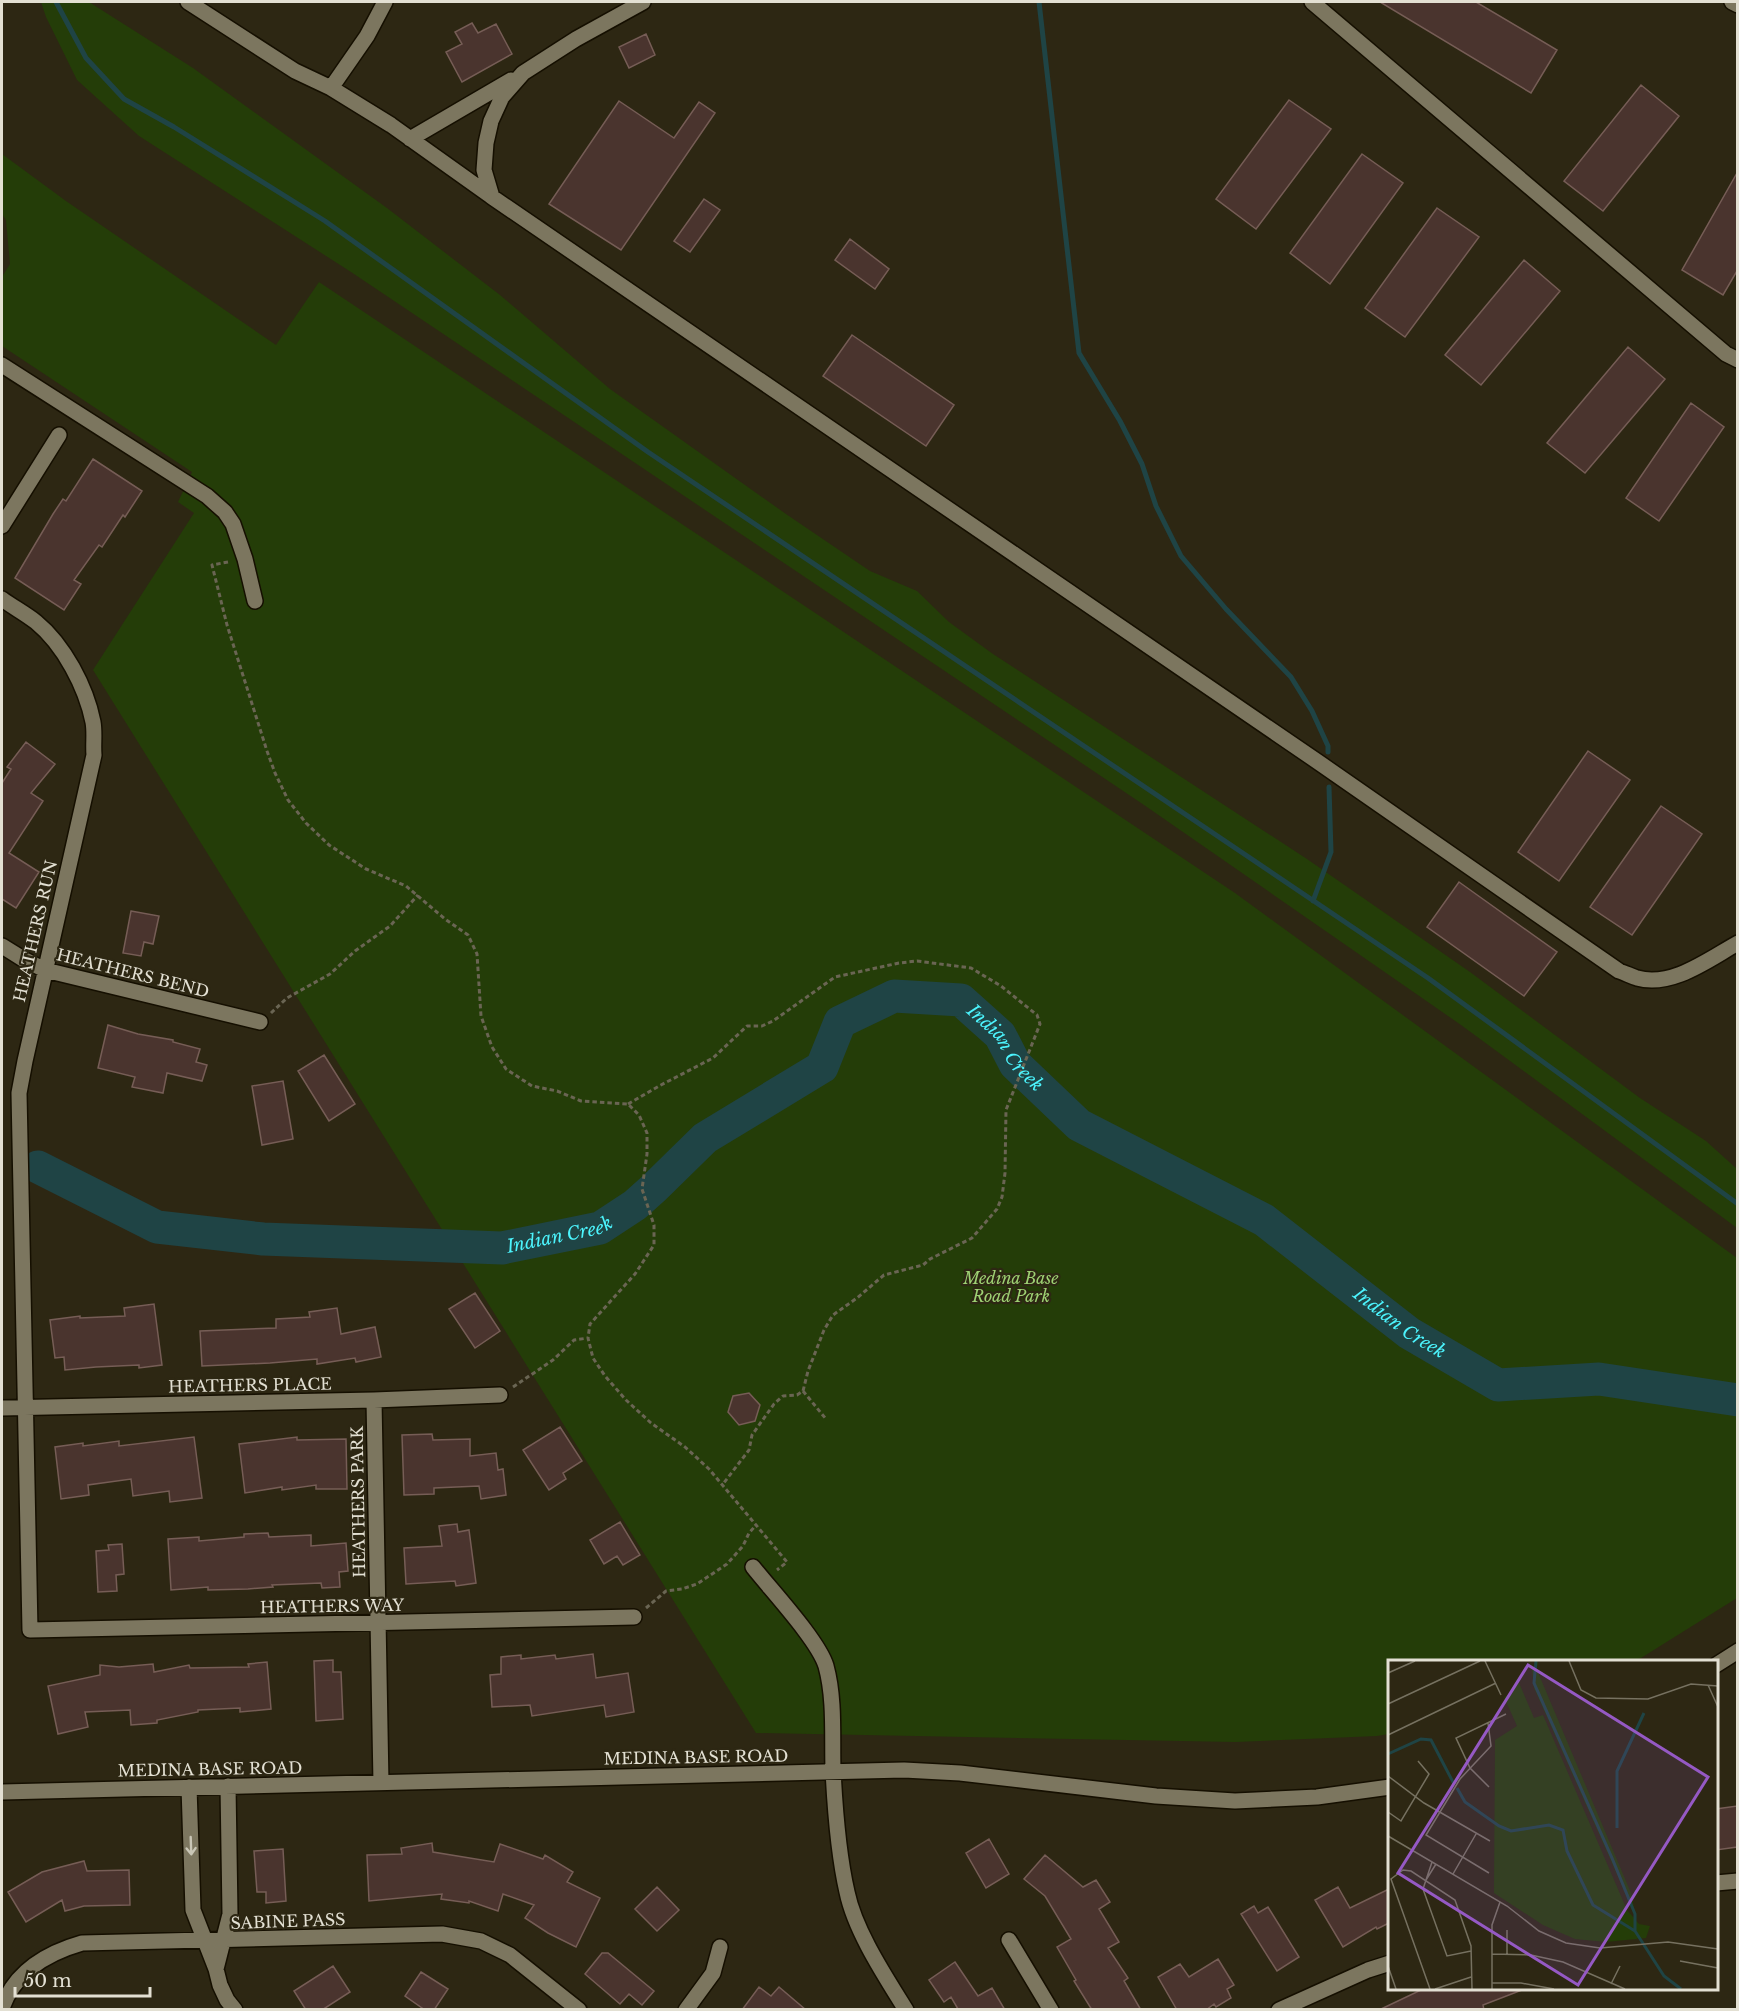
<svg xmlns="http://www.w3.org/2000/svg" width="1739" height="2011" viewBox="0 0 1739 2011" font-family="'Libre Baskerville',serif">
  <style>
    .green { fill: #243d08 }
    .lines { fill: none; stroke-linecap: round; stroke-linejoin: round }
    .stream { stroke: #1f4445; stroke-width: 5 }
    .river { stroke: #1f4445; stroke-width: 33 }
    .building { fill: #4a342e; stroke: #765d56; stroke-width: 1.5 }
    .minor-casing { stroke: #150f00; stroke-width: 18 }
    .path { stroke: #6a6553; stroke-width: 3; stroke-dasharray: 4.5 3; stroke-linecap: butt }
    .minor { stroke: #7c765f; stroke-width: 15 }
    .oneway { stroke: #c9c6b6 }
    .labels { text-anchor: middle; stroke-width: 4.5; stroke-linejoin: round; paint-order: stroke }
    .street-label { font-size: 16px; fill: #e3e0d3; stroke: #2d2713 }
    .park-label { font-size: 16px; font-style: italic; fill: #9ed173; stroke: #2d2713 }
    .water-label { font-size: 18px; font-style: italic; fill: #4cf4fd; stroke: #2d2713 }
    .inset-river { fill: none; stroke: #1f4445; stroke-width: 3 }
    .inset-road { fill: none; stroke: #767160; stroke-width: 1.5 }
    .view { fill: #9559c4; fill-opacity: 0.15; stroke: #9559c4; stroke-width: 3 }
    .inset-edge { fill: none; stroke: #e3e0d3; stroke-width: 3 }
  </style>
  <rect width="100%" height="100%" fill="#2d2713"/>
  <path class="green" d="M41,2H89L193,68L387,208L500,295L610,389L786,514L870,571L917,591L949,622L993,654L1307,859L1470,972L1640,1098L1706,1141L1737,1169V1228L1461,1025L1144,805L351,272L139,136L77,80L46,17Z
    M2,154L66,201L276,345L319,282L1235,893L1737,1258V1598L1641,1658L1631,1661L1390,1662L1389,1734L1377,1736L1236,1742L756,1733L93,670L194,513L178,502L192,472L2,346V277L10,264L6,220L2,214Z"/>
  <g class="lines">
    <path class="stream" d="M56,2L86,58L124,99L174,127L325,221L648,452L1428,978L1738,1204
      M1039,2L1079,353L1120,421L1142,464L1156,506L1181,556L1226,609L1291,677L1312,711L1328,746V752
      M1313,901L1331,852L1329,787"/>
    <path class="river" id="s1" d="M38,1167L157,1227L263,1239L502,1248L600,1228L635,1205L654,1188L705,1138L822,1067L840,1022L894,996L961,1000L1000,1035L1015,1064L1079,1125L1264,1220L1409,1333L1498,1385L1599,1379L1738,1400"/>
  </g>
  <path class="building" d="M1380,2H1476L1557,50L1531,93Z
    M472,23L478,33L496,24L512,54L462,82L446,52L462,44L455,32Z
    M646,34L655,55L629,68L619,47Z
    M1641,85L1679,116L1603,211L1564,181Z
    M1289,100L1331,129L1256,229L1216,199Z
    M619,101L674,138L699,102L715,113L621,250L549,204Z
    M1362,154L1403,183L1330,284L1290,253Z
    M1737,173V271L1723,295L1682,270Z
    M704,199L720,210L690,252L674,241Z
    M1437,208L1479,237L1405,337L1365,308Z
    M850,239L889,269L875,289L835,260Z
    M1524,260L1560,291L1481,385L1445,355Z
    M852,335L954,405L926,446L823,376Z
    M1628,347L1665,379L1585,473L1547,443Z
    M1691,403L1724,427L1659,521L1626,498Z
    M93,459L142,491L125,517L123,515L102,547L99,545L74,580L81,584L64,610L15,578L53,514L63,499L66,501Z
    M26,742L55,764L31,793L43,801L9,853L39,872L16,908L2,899V783L11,769L7,767Z
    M1588,751L1630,780L1559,881L1518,852Z
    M1661,806L1702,834L1632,935L1590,907Z
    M1459,882L1557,952L1524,996L1427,927Z
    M131,911L159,916L153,944L144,942L141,956L123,953Z
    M108,1025L138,1034L173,1040V1042L200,1049L196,1062L207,1065L202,1081L167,1073L163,1093L132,1087L135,1077L98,1068Z
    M324,1055L355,1104L329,1121L298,1071Z
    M283,1081L293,1139L262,1145L252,1086Z
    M475,1293L500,1331L475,1348L449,1309Z
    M154,1304L162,1365L139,1368V1365L96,1367L65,1370L64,1357L55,1358L50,1320L80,1316V1318L125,1316L124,1308Z
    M337,1308L341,1334L375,1327L381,1357L356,1362L355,1358L317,1364V1359L270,1363L202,1366L200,1331L276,1328V1319L310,1317L309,1312Z
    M749,1393L760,1405L755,1421L739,1425L728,1412L733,1396Z
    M560,1427L582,1461L563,1473L566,1479L549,1490L523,1450Z
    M432,1434L433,1440L470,1439V1456L496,1453L498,1470L503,1469L506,1495L481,1499L479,1486L434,1488V1494L404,1495L402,1435Z
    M194,1437L202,1498L170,1502L169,1491L133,1496L131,1479L88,1485L89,1495L61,1499L55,1447L83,1443V1446L119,1441V1446Z
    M297,1437V1440L346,1439L347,1489H316V1485L282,1490V1487L245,1493L239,1444Z
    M620,1522L640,1555L623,1565L617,1556L604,1564L590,1540Z
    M457,1524L458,1532L469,1530L476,1583L456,1586L455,1581L406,1584L404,1548L442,1546L439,1526Z
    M268,1533L269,1537L311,1535V1546L346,1543L348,1571L339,1572L340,1587L322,1588L321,1583L272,1585L273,1587L248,1589L208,1590V1587L171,1590L168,1539L199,1537V1541L244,1537V1534Z
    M122,1544L124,1574L116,1575L117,1591L98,1592L96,1551L109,1550L108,1545Z
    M593,1654L596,1678L628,1673L634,1712L606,1717L604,1705L532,1716L530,1705L492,1707L490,1675L501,1674V1657L521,1655V1659L555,1655L556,1659Z
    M333,1660V1672H341L343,1719L316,1721L314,1661Z
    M267,1662L271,1709L240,1712V1708L198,1710V1712L157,1720V1723L131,1725L130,1710L85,1712L88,1727L58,1734L48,1686L100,1675V1665L119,1667L153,1664L154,1672L189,1665L190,1668L249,1667L248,1664Z
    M1737,1806V1847L1716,1850V1809Z
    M989,1839L1009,1874L986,1888L966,1853Z
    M432,1843L433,1852L494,1862L500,1844L543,1859L545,1855L573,1872L567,1882L600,1898L576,1947L548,1933L525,1918L534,1905L503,1894L498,1911L469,1901V1903L441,1899L442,1894L369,1901L367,1855L402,1854L401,1848Z
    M283,1849L286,1901L266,1903V1892H257L254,1851Z
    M1045,1855L1083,1887L1096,1880L1110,1902L1099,1909L1119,1942L1108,1948L1128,1978L1124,1981L1141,2010H1092L1074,1981L1076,1980L1057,1947L1071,1939L1045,1896L1024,1879Z
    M84,1861L87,1871L129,1870L130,1905L84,1906L65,1911L62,1900L26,1922L8,1892L42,1872Z
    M657,1887L679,1910L657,1931L635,1909Z
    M1338,1887L1350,1908L1389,1889V1923L1377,1929L1376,1927L1343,1947L1315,1900Z
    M1254,1906L1258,1913L1268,1907L1299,1957L1277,1971L1241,1914Z
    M602,1953H608L654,1991L642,2005L629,1994L620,2004L585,1974Z
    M1218,1959L1234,1985L1227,1989L1231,1998L1216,2007L1214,2004L1206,2010H1177L1158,1977L1180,1964L1189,1977Z
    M955,1962L978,1996L992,1988L1005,2010H956L958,2009L951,1997L944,2002L929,1980Z
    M333,1966L350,1992L322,2010H306L294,1991Z
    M421,1972L448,1989L434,2010H425L405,1996Z
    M759,1987L771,1996L779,1987L806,2010H742Z
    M1423,1989H1522V1990L1483,2005L1484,2010H1379Z"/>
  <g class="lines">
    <defs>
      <path id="minor" d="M188,2L295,71L331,88L391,125L492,197
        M643,2L576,39L523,73L502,97L491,121L486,143L484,170L492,197L1321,764L1619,971C1625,973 1631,976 1637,978C1672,988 1709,959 1738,943
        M1312,2L1726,354L1738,360
        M1732,2L1738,5
        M331,88L367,36L385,2
        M410,139L511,80
        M2,365L207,496L225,512L233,524L245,559L255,601
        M2,526L59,435
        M2,599C13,607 26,614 36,622C64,645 86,687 93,722C95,733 93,744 94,755L25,1061L19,1093L30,1630L634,1617
        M2,946L23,959L45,970L260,1022
        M374,1400L381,1783
        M2,1408L374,1400L500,1395
        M753,1567C771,1590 818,1640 826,1666C835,1699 832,1736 833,1770C835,1810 838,1853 847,1892C855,1931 885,1976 906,2010
        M1716,1665L1738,1651
        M189,1787L193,1910L216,1969L220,1985L227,2000L235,2010
        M2,1792L904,1770L960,1773L1156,1796L1235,1801L1317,1797L1390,1787
        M1716,1883L1738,1881
        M1009,1940L1051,2010
        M216,1969L230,1914L228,1786
        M2,2008C15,1971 47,1953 82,1943L442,1934L481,1941L510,1955L579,2010
        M686,2010L713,1973L720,1947
        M1279,2010L1368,1970L1390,1963"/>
    </defs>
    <use href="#minor" class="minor-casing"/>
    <path class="path" d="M228,562L212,565L227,625L267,751L275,773L288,800L306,823L329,845L366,869L406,886L445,919L468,935L477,954L481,1016L492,1047L506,1069L532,1086L557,1091L581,1101L628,1104L639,1115L647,1133V1154L642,1189L654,1225V1245L635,1274L590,1324L588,1338L593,1358L605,1376L626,1400L651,1423L685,1447L709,1469L787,1562L777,1570
      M271,1013L287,998L330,974L355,951L390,926L418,895
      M628,1104L659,1086L713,1058L747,1026H762L773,1021L835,977L899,963L917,961L971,968L1001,986L1037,1015L1040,1024L1006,1110L1005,1173L1002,1197L997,1209L972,1238L930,1259L923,1265L884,1275L857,1298L833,1315L824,1330L808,1371L803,1391L797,1395L783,1396L774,1404L752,1435L749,1450L723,1484
      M513,1387L553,1360L574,1340L588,1338
      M803,1391L826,1419
      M646,1608L666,1591L682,1589L697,1584L727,1564L743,1546L749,1533L757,1524"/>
    <use href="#minor" class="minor"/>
  </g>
  <defs><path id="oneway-shaft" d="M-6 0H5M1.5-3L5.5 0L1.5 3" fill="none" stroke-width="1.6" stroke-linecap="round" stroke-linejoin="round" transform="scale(1.5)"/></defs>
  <use class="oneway" href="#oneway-shaft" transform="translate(191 1846) rotate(88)"/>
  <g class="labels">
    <g class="street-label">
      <text transform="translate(35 931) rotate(-77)" y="6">HEATHERS RUN</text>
      <text transform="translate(133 973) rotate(14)" y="6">HEATHERS BEND</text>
      <text transform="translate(250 1385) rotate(-1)" y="6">HEATHERS PLACE</text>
      <text transform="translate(358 1502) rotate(-91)" y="6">HEATHERS PARK</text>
      <text transform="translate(332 1606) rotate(-1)" y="6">HEATHERS WAY</text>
      <text transform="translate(696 1757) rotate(-1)" y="6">MEDINA BASE ROAD</text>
      <text transform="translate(210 1769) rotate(-1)" y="6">MEDINA BASE ROAD</text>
      <text transform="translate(288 1921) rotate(-2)" y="6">SABINE PASS</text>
    </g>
    <g class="park-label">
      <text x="1011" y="1284">Medina Base<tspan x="1011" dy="18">Road Park</tspan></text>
    </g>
    <g class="water-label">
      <text dy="6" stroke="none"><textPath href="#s1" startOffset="1096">Indian Creek</textPath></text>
      <text dy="6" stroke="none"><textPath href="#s1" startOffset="538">Indian Creek</textPath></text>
      <text dy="6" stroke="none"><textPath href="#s1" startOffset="1582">Indian Creek</textPath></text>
    </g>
  </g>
  <g transform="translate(1388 1660)">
    <rect width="330" height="330" fill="#2d2713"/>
    <path d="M150,1L149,10L243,233L248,257L146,28L144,10ZM129,18L146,58L155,55L239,250L251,264L262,266L258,278L218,282L187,279L155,265L106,233L107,80L129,66L116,37L124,33Z" fill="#243d08"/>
    <path class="inset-river" d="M148,1L146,23L224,198L247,254V271M0,94L33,79L43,80L66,124M69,128L77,142L111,166L123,171L161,165L175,170L179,191L205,245L247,271L276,316L293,329M229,168V111L256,53"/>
    <path class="inset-road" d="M97,1L113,35M181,1L193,30L208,38L260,39L303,24L330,26M0,13L27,1M320,25L330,47M0,44L92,1M100,63L103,86L72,119L38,175L101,213M0,75L108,23M0,116L36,143L102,181M101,127L82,108L68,78L118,54M0,152L13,161L41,114L30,101M0,176L119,246L151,271L178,283L212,288L280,282L330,289M44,202L35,229L59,296L83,291M65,214L88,174M38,220L48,204M104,294L143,295L175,302L237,329M119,294V270M292,301L330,308M0,306L8,329M104,323H133L166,329M223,324L232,306M42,329L3,219L15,210L23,211L67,240L83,286L84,329M47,329L83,317M104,329V265L112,242"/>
    <path class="view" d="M140,5L320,117L190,325L10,213Z"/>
    <rect width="330" height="330" class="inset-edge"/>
  </g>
  <rect width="1739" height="2011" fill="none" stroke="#e3e0d3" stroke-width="6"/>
  <path d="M15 1987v9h135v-9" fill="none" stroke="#e3e0d3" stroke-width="3"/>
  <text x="24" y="1987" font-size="18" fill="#e3e0d3" stroke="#2d2713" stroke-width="4.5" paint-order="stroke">50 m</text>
</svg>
